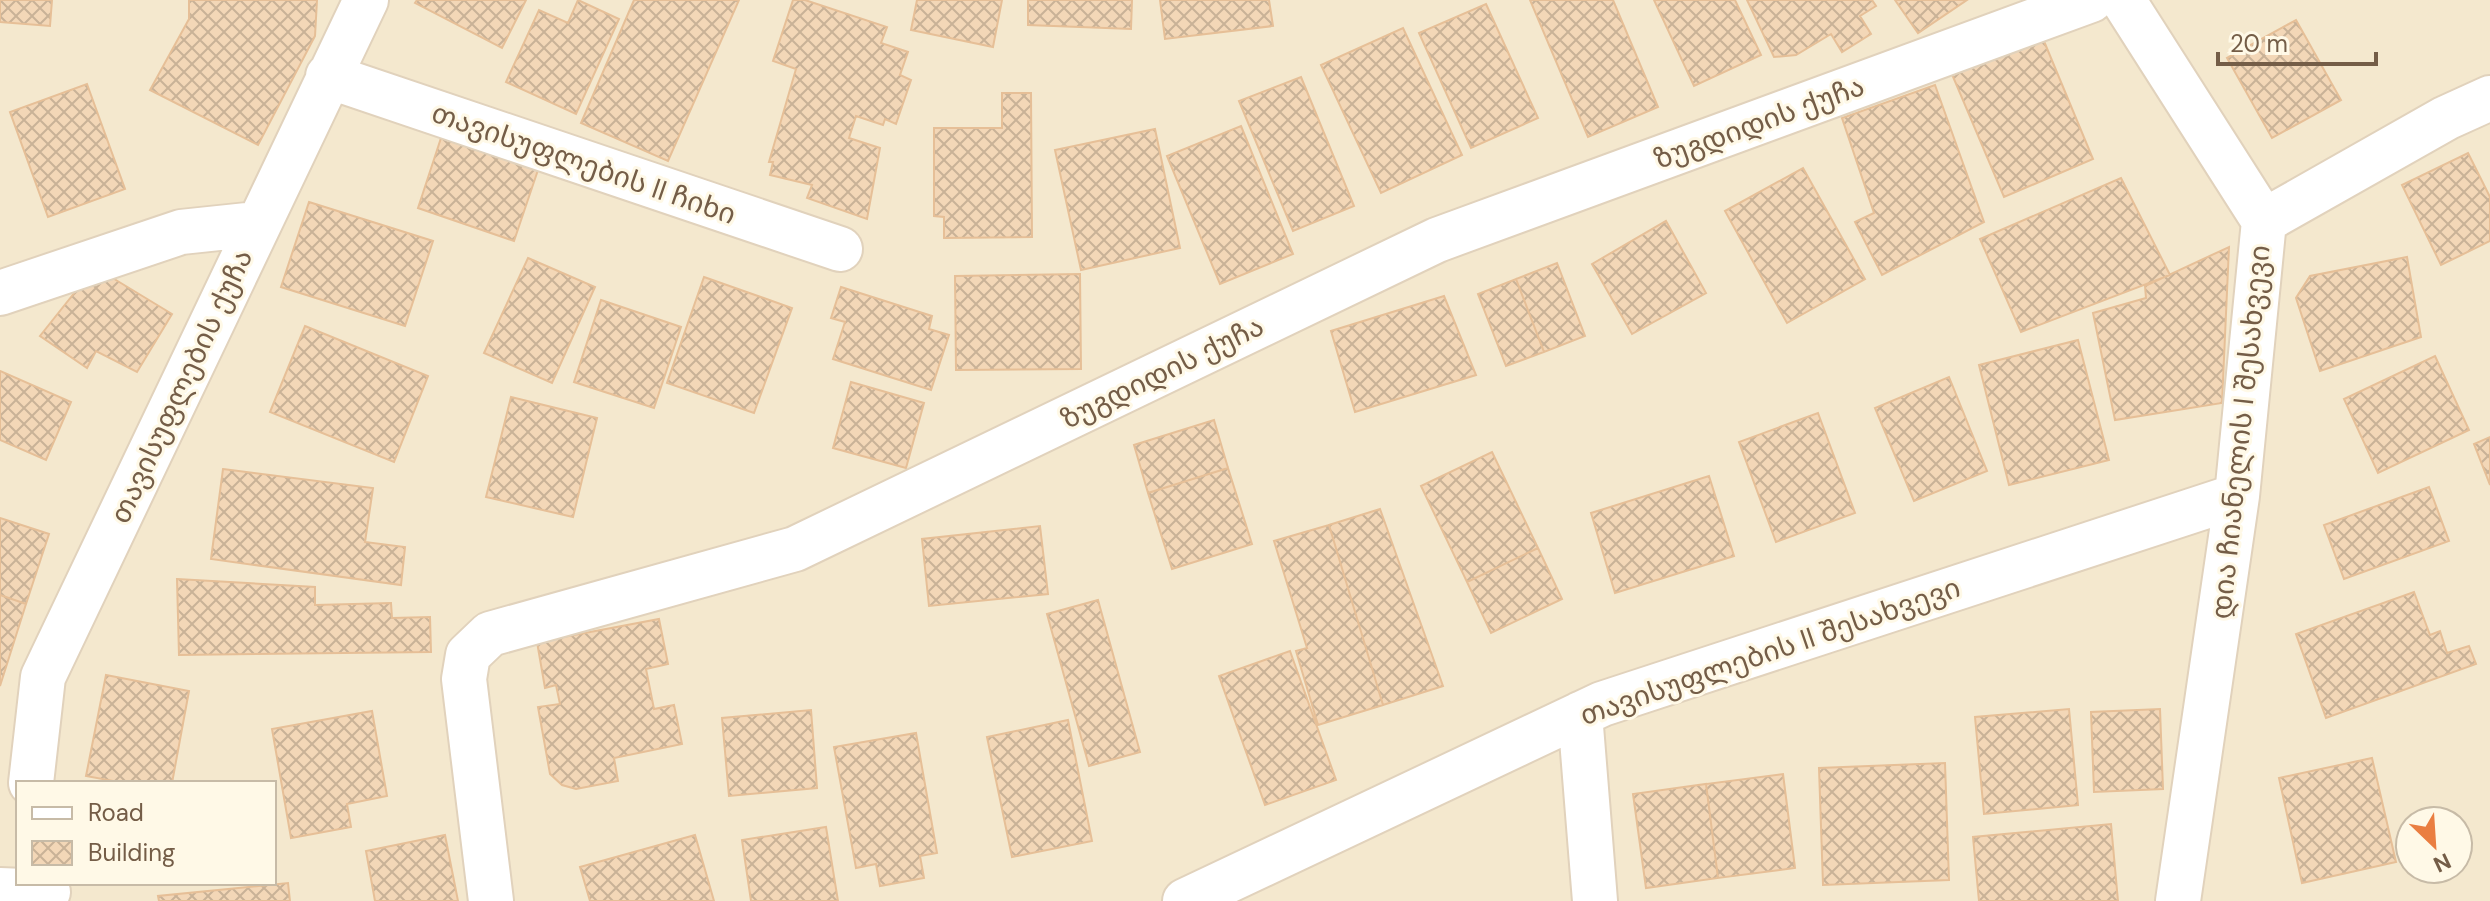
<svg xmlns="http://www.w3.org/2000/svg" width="2490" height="901" viewBox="0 0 2490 901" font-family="'DM Sans','Noto Sans Georgian',sans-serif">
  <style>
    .residential { fill: #f4e8ce; fill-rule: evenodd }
    .building { fill: url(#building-cross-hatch); stroke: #e6bf97; stroke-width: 2 }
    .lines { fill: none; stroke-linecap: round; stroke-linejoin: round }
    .minor-casing { stroke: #e1d2bc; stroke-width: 48 }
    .minor { stroke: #fff; stroke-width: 44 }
    .labels { text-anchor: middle; stroke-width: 6; stroke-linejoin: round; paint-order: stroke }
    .street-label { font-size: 28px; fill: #745d47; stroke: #fff9e7 }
  </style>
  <defs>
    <pattern id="building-cross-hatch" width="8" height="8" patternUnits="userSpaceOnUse" patternTransform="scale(2)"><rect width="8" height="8" fill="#f3d7b7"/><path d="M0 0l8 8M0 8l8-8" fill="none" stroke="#c9b297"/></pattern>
  </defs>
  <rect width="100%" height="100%" fill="#fdf5e0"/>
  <path class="residential" d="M0,0H2490V901H0ZM18,783H274V883H18ZM2410,821H2458V869H2410Z"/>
  <path class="building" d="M0,0H52L50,26L0,22Z
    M189,0H317L315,36L258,145L150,90L189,19Z
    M417,0H526L502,48L415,3Z
    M578,0L619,19L576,114L506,82L539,10L568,23Z
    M634,0H739L668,161L581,123Z
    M793,0H805L887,27L881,43L908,52L900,75L911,80L896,124L885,119L883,125L856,116L849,138L880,148L867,219L807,198L812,185L770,175L773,162H769L796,69L773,61Z
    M917,0H1002L993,47L911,30Z
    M1028,0H1132L1131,29L1028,25Z
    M1160,0H1269L1273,26L1165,39Z
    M1530,0H1613L1658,107L1588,137Z
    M1654,0H1735L1761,55L1694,86Z
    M1747,0H1872L1876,6L1860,16L1871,34L1842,52L1831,34L1796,55L1774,57Z
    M1895,0H1967L1918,33Z
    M1486,4L1538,118L1471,148L1419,33Z
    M2296,20L2341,100L2272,138L2227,58Z
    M1403,28L1462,155L1381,193L1321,65Z
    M2041,34L2093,159L2004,197L1951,72Z
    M1301,77L1354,206L1293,231L1239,101Z
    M87,84L125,189L48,217L10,112Z
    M1935,85L1984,222L1882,275L1855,222L1874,213L1842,118Z
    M1002,93H1031L1032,237L944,238V217L934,216V128H1002Z
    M1241,126L1293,254L1220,284L1167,156Z
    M1155,129L1180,248L1081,270L1055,150Z
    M441,138L538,170L514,241L418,208Z
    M2468,153L2490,197V241L2441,265L2402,185Z
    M1803,168L1865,279L1787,323L1725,211Z
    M2121,178L2170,275L2021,332L1980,239Z
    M309,202L433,241L405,326L281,287Z
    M1666,221L1706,293L1632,334L1592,264Z
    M2229,247L2222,403L2115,420L2093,313L2146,298L2145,286Z
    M2407,257L2421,337L2320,371L2296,298L2310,276Z
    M528,258L595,287L552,383L484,353Z
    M1557,263L1585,336L1544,352L1516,279Z
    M106,274L172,314L137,372L96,351L87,368L40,336L83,282Z
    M1080,274L1081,369L956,370L955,276Z
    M704,277L792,308L754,413L667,383Z
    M1516,279L1544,352L1506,366L1478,294Z
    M841,287L932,316L929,329L949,335L931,390L833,359L845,322L831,318Z
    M1444,296L1476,375L1355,412L1331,331Z
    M601,300L681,327L654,408L574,382Z
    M305,326L428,376L394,462L270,412Z
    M2078,340L2109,460L2009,485L1979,365Z
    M2435,356L2469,430L2378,473L2344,399Z
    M0,371L71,402L46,460L0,440Z
    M1949,377L1987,471L1914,501L1875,408Z
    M851,382L924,403L906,468L833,448Z
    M511,397L597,418L573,517L486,497Z
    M1818,413L1855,513L1776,542L1739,442Z
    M1214,420L1228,468L1148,493L1134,445Z
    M2490,437V485L2474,444Z
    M1492,452L1538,548L1467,582L1421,486Z
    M1228,468L1252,544L1172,569L1148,493Z
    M223,469L373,488L365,542L405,547L401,585L211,559Z
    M1709,476L1734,556L1615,593L1591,513Z
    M2429,487L2449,541L2344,579L2324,525Z
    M1380,509L1443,686L1383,705L1329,525Z
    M0,518L49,534L26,604L0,595Z
    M1329,525L1383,705L1318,725L1296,651L1307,648L1274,541Z
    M1040,526L1048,594L929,606L922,539Z
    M1538,548L1562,599L1491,633L1467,582Z
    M177,579L315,587V605L391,603L392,618L430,617L431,652L179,655Z
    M2414,592L2430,635L2440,631L2447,653L2469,646L2476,664L2326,718L2296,634Z
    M0,595L26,604L0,686Z
    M1098,600L1140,752L1089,766L1047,614Z
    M659,619L668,664L646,669L654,709L674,705L682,744L614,758L618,781L576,789L562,785L550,774L538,707L560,704L556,685L545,688L537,642Z
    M1290,651L1336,780L1265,805L1219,676Z
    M106,675L189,691L172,783H124L86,776Z
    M2069,709L2078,805L1984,814L1975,717Z
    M2160,709L2163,789L2094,792L2091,712Z
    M811,710L817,788L729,796L722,718Z
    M372,711L387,796L347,804L351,827L291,838L272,729Z
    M1068,720L1092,841L1012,857L987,737Z
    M916,733L937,853L920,856L924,878L880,886L876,864L856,868L834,747Z
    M2372,758L2396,862L2302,883L2279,778Z
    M1945,763L1949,880L1823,885L1819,768Z
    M1783,774L1795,868L1718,878L1706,784Z
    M1706,784L1718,878L1646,888L1633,794Z
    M2111,824L2118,901H1979L1973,837Z
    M826,827L838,901H751L742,840Z
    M445,835L458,901H375L366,851Z
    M695,835L714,901H590L580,867Z
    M288,883L290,901H159L158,896Z"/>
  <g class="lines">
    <defs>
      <path id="minor" d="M2123,0L2264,221L2237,496L2178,901
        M328,76L840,249
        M2264,221L2446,118L2490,98
        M0,293L181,232L257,224
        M1580,714L1595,901
        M31,783L43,677L366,0
        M0,890L48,892
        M491,901L464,679L468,655L490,634L795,549L1437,240L2091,0
        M1185,901L1602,704L2237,496"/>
    </defs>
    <use href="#minor" class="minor-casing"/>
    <use href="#minor" class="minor"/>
  </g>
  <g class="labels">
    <g class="street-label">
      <text transform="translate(1759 122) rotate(-20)" y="10">ზუგდიდის ქუჩა</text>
      <text transform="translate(584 163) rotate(19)" y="10">თავისუფლების II ჩიხი</text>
      <text transform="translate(1162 372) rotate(-26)" y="10">ზუგდიდის ქუჩა</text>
      <text transform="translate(181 386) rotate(-65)" y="10">თავისუფლების ქუჩა</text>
      <text transform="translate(2240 432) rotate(-84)" y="10">დია ჩიანელის I შესახვევი</text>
      <text transform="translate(1770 651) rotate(-19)" y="10">თავისუფლების II შესახვევი</text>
    </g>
  </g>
  <rect x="16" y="781" width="260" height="104" fill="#fff9e7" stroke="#c7bba7" stroke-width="2"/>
  <rect x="32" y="807" width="40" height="12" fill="#ffffff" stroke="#c7bba7" stroke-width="2"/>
  <text x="88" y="821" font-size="24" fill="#745d47">Road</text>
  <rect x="32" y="841" width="40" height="24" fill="url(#building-cross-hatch)" stroke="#c7bba7" stroke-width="2"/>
  <text x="88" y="861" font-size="24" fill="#745d47">Building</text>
  <g transform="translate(2434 845) rotate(155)"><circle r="38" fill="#fff9e7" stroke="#c7bba7" stroke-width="2"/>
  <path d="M0-6L14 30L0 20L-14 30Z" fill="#ea7e41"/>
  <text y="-12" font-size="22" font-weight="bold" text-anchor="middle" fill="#745d47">N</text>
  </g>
  <path d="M2218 52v12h158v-12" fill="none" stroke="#745d47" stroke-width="4"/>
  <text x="2230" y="52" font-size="24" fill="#745d47" stroke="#fff9e7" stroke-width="6" paint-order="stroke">20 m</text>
</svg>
